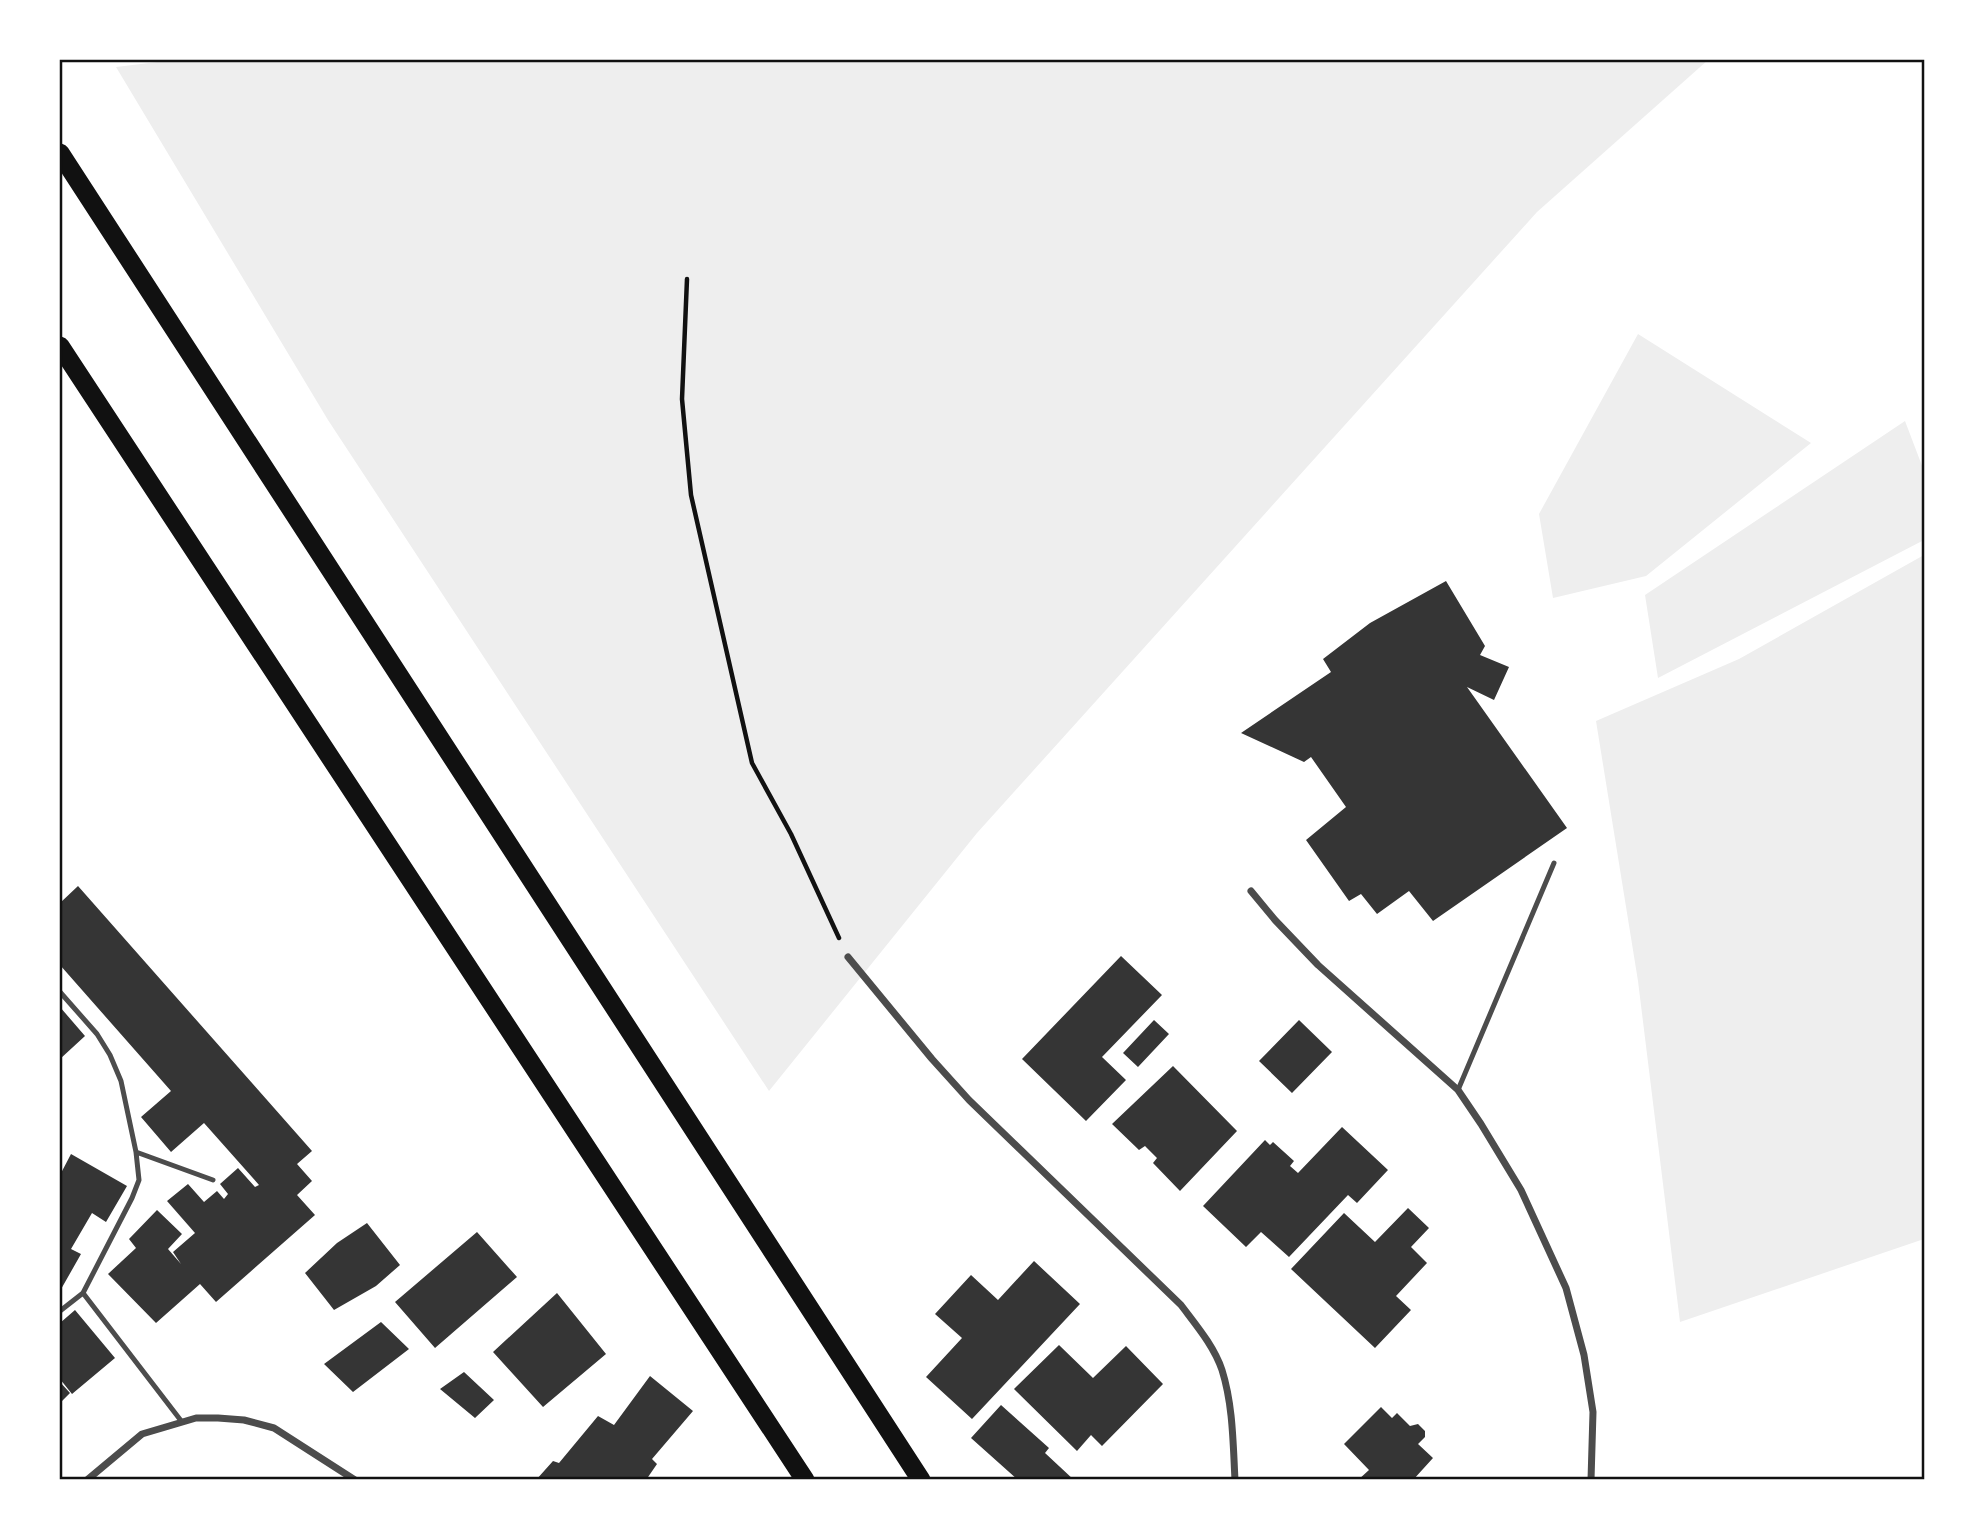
<svg xmlns="http://www.w3.org/2000/svg" width="1984" height="1539" viewBox="0 0 1984 1539" font-family="'Work Sans',sans-serif">
  <style>
    .green { fill: #eee }
    .building { fill: #353535 }
    .lines { fill: none; stroke-linecap: round; stroke-linejoin: round }
    .path { stroke: #111; stroke-width: 4.5 }
    .service { stroke: #4c4c4c; stroke-width: 5 }
    .minor { stroke: #4c4c4c; stroke-width: 7 }
    .trunk { stroke: #111; stroke-width: 19 }
    .neatline { fill: none; stroke: #111; stroke-width: 2.5 }
  </style>
  <rect width="100%" height="100%" fill="#fff"/>
  <path class="green" d="M174,60H1708L1537,212L977,833L769,1091L328,420L116,67Z
    M1638,334L1811,443L1646,576L1553,598L1539,514Z
    M1905,421L1924,471V540L1658,678L1645,595Z
    M1924,555V1239L1680,1322L1638,981L1596,721L1739,659Z"/>
  <path class="building" d="M1446,581L1485,646L1480,655L1509,667L1494,700L1467,687L1567,828L1433,921L1409,891L1377,914L1361,894L1349,901L1306,840L1346,807L1311,757L1304,762L1241,733L1331,672L1323,659L1370,623Z
    M78,886L312,1151L297,1164L312,1181L297,1195L315,1215L216,1302L200,1284L156,1323L108,1274L136,1248L129,1239L157,1210L182,1234L168,1249L181,1264L173,1252L195,1233L167,1201L188,1184L204,1202L217,1191L224,1199L228,1194L220,1184L238,1168L255,1187L259,1185L204,1123L171,1152L141,1117L171,1091L60,965V903Z
    M1121,956L1162,995L1102,1057L1126,1080L1086,1121L1022,1059Z
    M60,1007L85,1036L60,1059Z
    M1154,1020L1169,1034L1138,1067L1123,1053Z
    M1299,1020L1332,1052L1292,1093L1259,1061Z
    M1173,1066L1237,1131L1180,1191L1153,1163L1157,1158L1145,1146L1139,1150L1112,1124Z
    M1342,1127L1388,1170L1357,1203L1348,1195L1289,1257L1261,1232L1246,1247L1203,1206L1265,1140L1270,1145L1273,1142L1294,1161L1290,1166L1298,1173Z
    M71,1154L127,1186L106,1222L92,1213L71,1249L81,1254L60,1291V1175Z
    M1408,1208L1429,1228L1411,1247L1427,1263L1396,1296L1411,1310L1375,1348L1291,1269L1344,1213L1375,1242Z
    M367,1223L400,1265L376,1286L334,1310L305,1273L337,1243Z
    M477,1232L517,1277L435,1348L395,1302Z
    M1034,1261L1080,1304L972,1419L926,1377L962,1338L935,1314L971,1275L998,1300Z
    M557,1293L606,1354L543,1407L493,1352Z
    M75,1310L115,1358L72,1394L60,1379V1323Z
    M381,1322L409,1349L353,1392L324,1364Z
    M1059,1345L1093,1378L1126,1346L1163,1384L1102,1446L1091,1435L1077,1451L1014,1389Z
    M464,1372L494,1400L475,1418L440,1389Z
    M650,1376L693,1411L652,1459L657,1464L646,1480H536L553,1461L559,1463L598,1416L614,1425Z
    M60,1382L70,1393L60,1403Z
    M1001,1405L1049,1448L1045,1453L1074,1480H1018L971,1438Z
    M1381,1407L1392,1418L1397,1413L1410,1426L1418,1424L1425,1431V1437L1418,1444L1433,1458L1413,1480H1358L1369,1470L1344,1444Z"/>
  <g class="lines">
    <path class="path" d="M687,279L682,399L691,495L752,763L791,834L839,938"/>
    <path class="service" d="M60,992L97,1034L110,1055L121,1081L136,1152L139,1180L132,1198L83,1293L182,1422
      M1458,1090L1554,863
      M136,1152L213,1180
      M60,1311L83,1293"/>
    <path class="minor" d="M1251,891L1275,920L1318,965L1458,1090L1481,1124L1521,1190L1566,1288L1584,1355L1593,1412L1591,1480
      M848,957L932,1059L969,1100L1181,1305C1196,1325 1214,1346 1222,1370C1233,1405 1233,1443 1235,1480
      M87,1480L142,1434L196,1418H218L244,1420L274,1428L355,1480"/>
    <path class="trunk" d="M60,153L921,1480
      M60,346L805,1480"/>
  </g>
  <rect width="1984" height="1539" fill="none" stroke="#ffffff" stroke-width="122"/>
  <rect x="61" y="61" width="1862" height="1417" class="neatline"/>
</svg>
